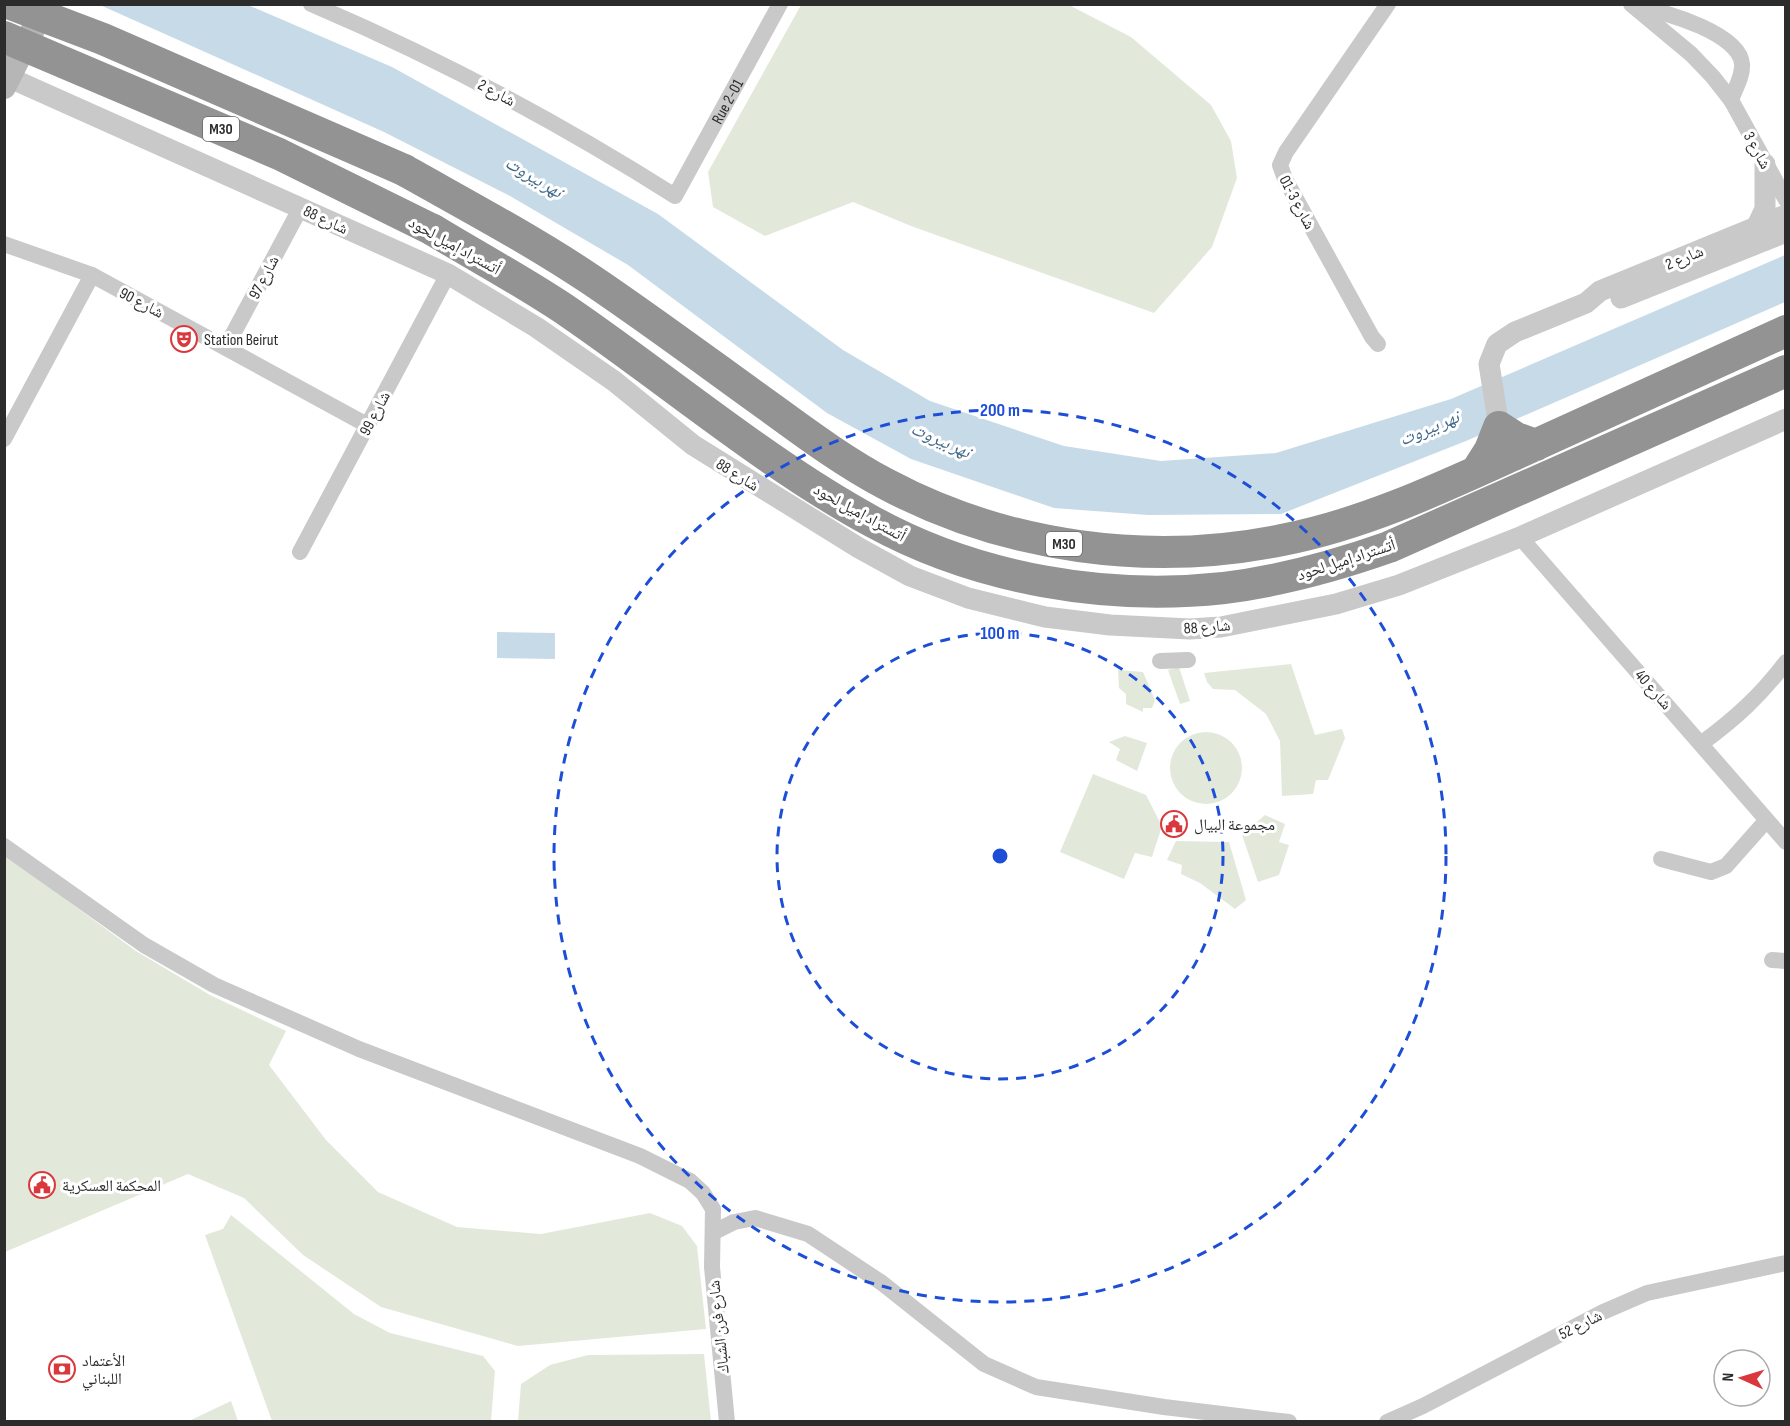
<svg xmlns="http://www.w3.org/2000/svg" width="1790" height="1426" viewBox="0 0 1790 1426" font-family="'Sofia Sans Condensed','Noto Naskh Arabic',sans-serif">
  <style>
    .green { fill: #e2e9da }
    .water { fill: #c7dae8 }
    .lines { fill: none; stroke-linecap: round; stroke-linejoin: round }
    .minor { stroke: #c9c9c9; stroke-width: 16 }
    .tertiary { stroke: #c9c9c9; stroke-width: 21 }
    .secondary { stroke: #b6b6b6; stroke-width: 24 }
    .motorway { stroke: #939393; stroke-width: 32 }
    .motorway-bridge { stroke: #939393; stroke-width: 32 }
    .ring { fill: none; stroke: #1d4ed8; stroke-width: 3; stroke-dasharray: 10 8 }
    .labels { text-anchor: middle; stroke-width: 6; stroke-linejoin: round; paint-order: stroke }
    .shield { fill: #fff; stroke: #6b6b6b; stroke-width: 1.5 }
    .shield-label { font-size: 15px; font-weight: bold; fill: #2c2c2c }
    .street-label { font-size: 16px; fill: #2c2c2c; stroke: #fff }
    .poi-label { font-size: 16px; fill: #2c2c2c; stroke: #fff; text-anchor: start }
    .water-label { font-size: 18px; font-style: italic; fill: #406989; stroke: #fff }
    .centre { fill: #1d4ed8; stroke: #fff; stroke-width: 3 }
    .ring-label { font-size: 18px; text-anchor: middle; font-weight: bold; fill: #1d4ed8; stroke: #fff; stroke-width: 6; stroke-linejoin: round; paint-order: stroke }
  </style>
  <rect width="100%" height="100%" fill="#fff"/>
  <path class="green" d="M1067,4L1131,37L1211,105L1231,141L1237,178L1212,247L1154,313L911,226L853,202L765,236L713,207L708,172L801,5Z
    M1291,664L1315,735L1342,729L1345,738L1328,780H1316L1313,794L1282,796L1280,741L1266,714L1235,690L1213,689L1207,682L1204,673Z
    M1179,667L1190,701L1180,704L1168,670Z
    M1118,670L1143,672L1155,700L1152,708H1143V712L1126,704V694L1119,688Z
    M1170 768a36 36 0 1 1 72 0a36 36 0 1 1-72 0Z
    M1125,736L1147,743L1137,771L1116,760L1120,749L1109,742Z
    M1093,774L1146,795L1162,826L1152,857L1135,853L1124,879L1060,852Z
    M1265,815L1285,824L1279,842L1289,845L1279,875L1258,882L1242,835Z
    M1176,841L1229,842L1246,900L1235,909L1200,883L1181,874L1182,865L1167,860Z
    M4,854L136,951L210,995L286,1031L269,1065L326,1140L378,1192L457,1227L541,1234L650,1213L682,1226L697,1246L706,1329L518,1346L381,1307L303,1255L244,1198L188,1174L5,1252Z
    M231,1215L354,1314L390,1333L483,1356L495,1371L491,1421H272L205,1235L223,1229Z
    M704,1354L711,1421H518L521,1384L550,1365L588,1355Z
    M231,1401L238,1421H189Z"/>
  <path class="water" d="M100,5H248L392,67L658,214L843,350L930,401L1064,446L1161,461L1276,453L1451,399L1785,255V302L1466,441L1281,514L1148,515L1054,508L911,459L827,413L628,265L510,196L384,132Z
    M497,632L555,633V659L497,658Z"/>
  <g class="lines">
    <g class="minor">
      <path id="s1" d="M311,4C438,58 558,122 675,196L780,4"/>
      <path d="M1631,4L1691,54L1713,77L1731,100L1786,200"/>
      <path d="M1642,8C1667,12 1740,34 1742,64C1743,76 1735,89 1731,100"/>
      <path d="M4,244L92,275L367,425"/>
      <path d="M1378,344L1372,337L1285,179L1280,165L1286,152L1388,4"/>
      <path d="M226,347L301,207"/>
      <path d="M4,439L92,275"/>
      <path d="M1520,537L1786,842"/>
      <path d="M300,552L448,274"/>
      <path d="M1160,661L1188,660"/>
      <path d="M1702,743C1736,718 1760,696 1786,662"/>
      <path d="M4,846L144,945L214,985L359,1049L640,1156L690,1181L703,1193L713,1209L712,1267L727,1422"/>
      <path d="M1661,859L1711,872L1726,866L1765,822"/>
      <path d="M1772,960L1786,961"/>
      <path d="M714,1232L734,1222L755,1218L808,1234L882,1283L984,1364L1036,1387L1164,1407L1289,1422"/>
      <path d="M1387,1422L1423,1406L1603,1312L1647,1293L1786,1263"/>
    </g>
    <path class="tertiary" d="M10,78L448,274L536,327L614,381L693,445L859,548L910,576L968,598L1045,617L1110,625L1190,629L1221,627L1336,604L1399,585L1520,537L1786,419
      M1756,228L1765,209V164
      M1621,298L1786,232
      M1499,427L1489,364L1497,344L1515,332L1586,303L1600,291L1786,215"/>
    <path class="secondary" d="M4,87L46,4"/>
    <path class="motorway" d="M404,170C466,205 530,239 590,279C651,320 711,365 771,408C808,435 846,463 886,484C1006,548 1150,567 1282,540C1365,524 1443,487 1520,452C1608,412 1697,372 1786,331
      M433,230C479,258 526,283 570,313C669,381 768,465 873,522C977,579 1106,601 1224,588C1281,581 1335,566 1389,547L1786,371
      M1476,472L1490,450L1499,427L1516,438L1536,445"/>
    <path class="motorway-bridge" d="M11,4L103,39L404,170
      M4,37L279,154L433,230"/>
  </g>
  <g class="ring">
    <circle cx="1000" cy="856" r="223"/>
    <circle cx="1000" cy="856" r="446"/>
  </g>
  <defs>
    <symbol id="theatre-ring" viewBox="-11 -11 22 22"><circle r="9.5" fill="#fff" stroke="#d9383d" stroke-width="1.5"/><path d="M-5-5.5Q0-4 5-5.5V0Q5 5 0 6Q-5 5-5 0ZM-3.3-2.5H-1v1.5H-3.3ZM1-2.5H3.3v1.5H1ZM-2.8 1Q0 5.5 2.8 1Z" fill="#d9383d"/></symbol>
    <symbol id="civic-ring" viewBox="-11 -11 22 22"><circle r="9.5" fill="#fff" stroke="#d9383d" stroke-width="1.5"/><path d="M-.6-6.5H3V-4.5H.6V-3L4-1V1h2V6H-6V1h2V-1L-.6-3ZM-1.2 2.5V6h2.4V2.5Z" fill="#d9383d"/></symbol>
    <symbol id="bank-ring" viewBox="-11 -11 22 22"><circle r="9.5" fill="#fff" stroke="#d9383d" stroke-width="1.5"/><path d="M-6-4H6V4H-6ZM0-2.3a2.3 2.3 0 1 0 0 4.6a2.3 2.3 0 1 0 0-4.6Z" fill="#d9383d"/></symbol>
  </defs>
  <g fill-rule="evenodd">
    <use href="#theatre-ring" x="169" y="324" width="30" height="30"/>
    <use href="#civic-ring" x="1159" y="809" width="30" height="30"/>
    <use href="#civic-ring" x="27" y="1170" width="30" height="30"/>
    <use href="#bank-ring" x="47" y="1354" width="30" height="30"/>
  </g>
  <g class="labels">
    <g class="shield">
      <rect x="203" y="117" width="36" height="24" rx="4.5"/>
      <rect x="1046" y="532" width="36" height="24" rx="4.5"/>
    </g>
    <g class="shield-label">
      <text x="221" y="134">M30</text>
      <text x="1064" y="549">M30</text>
    </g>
    <g class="street-label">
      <text transform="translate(497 92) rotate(28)" y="6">شارع 2</text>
      <text dy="6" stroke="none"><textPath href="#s1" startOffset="520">Rue 2-01</textPath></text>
      <text transform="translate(1758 150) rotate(61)" y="6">شارع 3</text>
      <text transform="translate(1298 202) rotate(62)" y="6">شارع 3-01</text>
      <text transform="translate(326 219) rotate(25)" y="6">شارع 88</text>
      <text transform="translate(455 245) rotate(29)" y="6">أتستراد إميل لحود</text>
      <text transform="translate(1684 257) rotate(-22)" y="6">شارع 2</text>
      <text transform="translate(263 277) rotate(-62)" y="6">شارع 97</text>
      <text transform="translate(142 302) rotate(28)" y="6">شارع 90</text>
      <text transform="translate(374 413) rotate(-62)" y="6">شارع 99</text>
      <text transform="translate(738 474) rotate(32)" y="6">شارع 88</text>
      <text transform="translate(860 512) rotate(29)" y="6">أتستراد إميل لحود</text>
      <text transform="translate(1346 559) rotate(-18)" y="6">أتستراد إميل لحود</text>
      <text transform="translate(1207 626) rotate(-4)" y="6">شارع 88</text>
      <text transform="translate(1654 689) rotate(49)" y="6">شارع 40</text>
      <text transform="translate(1580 1324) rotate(-27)" y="6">شارع 52</text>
      <text transform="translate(718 1327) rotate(-96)" y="6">شارع فرن الشباك</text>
    </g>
    <g class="poi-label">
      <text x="204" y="345">Station Beirut</text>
      <text x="1194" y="830">مجموعة البيال</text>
      <text x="62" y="1191">المحكمة العسكرية</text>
      <text x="82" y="1366">الأعتماد<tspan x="82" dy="18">اللبناني</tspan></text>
    </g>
    <g class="water-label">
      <text transform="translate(534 177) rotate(31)" y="6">نهر بيروت</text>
      <text transform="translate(1429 428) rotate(-23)" y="6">نهر بيروت</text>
      <text transform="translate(941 440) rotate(24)" y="6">نهر بيروت</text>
    </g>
  </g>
  <circle cx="1000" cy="856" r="9" class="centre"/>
  <g class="ring-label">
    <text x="1000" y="416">200 m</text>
    <text x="1000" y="639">100 m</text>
  </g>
  <rect width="1790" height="1426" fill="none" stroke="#2c2c2c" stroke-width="12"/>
  <g transform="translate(1742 1378) rotate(274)"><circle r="28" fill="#ffffff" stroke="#ababab" stroke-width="1.5"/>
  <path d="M0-4.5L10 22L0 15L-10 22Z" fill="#d9383d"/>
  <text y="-9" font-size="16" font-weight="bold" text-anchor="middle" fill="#2c2c2c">N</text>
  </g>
</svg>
